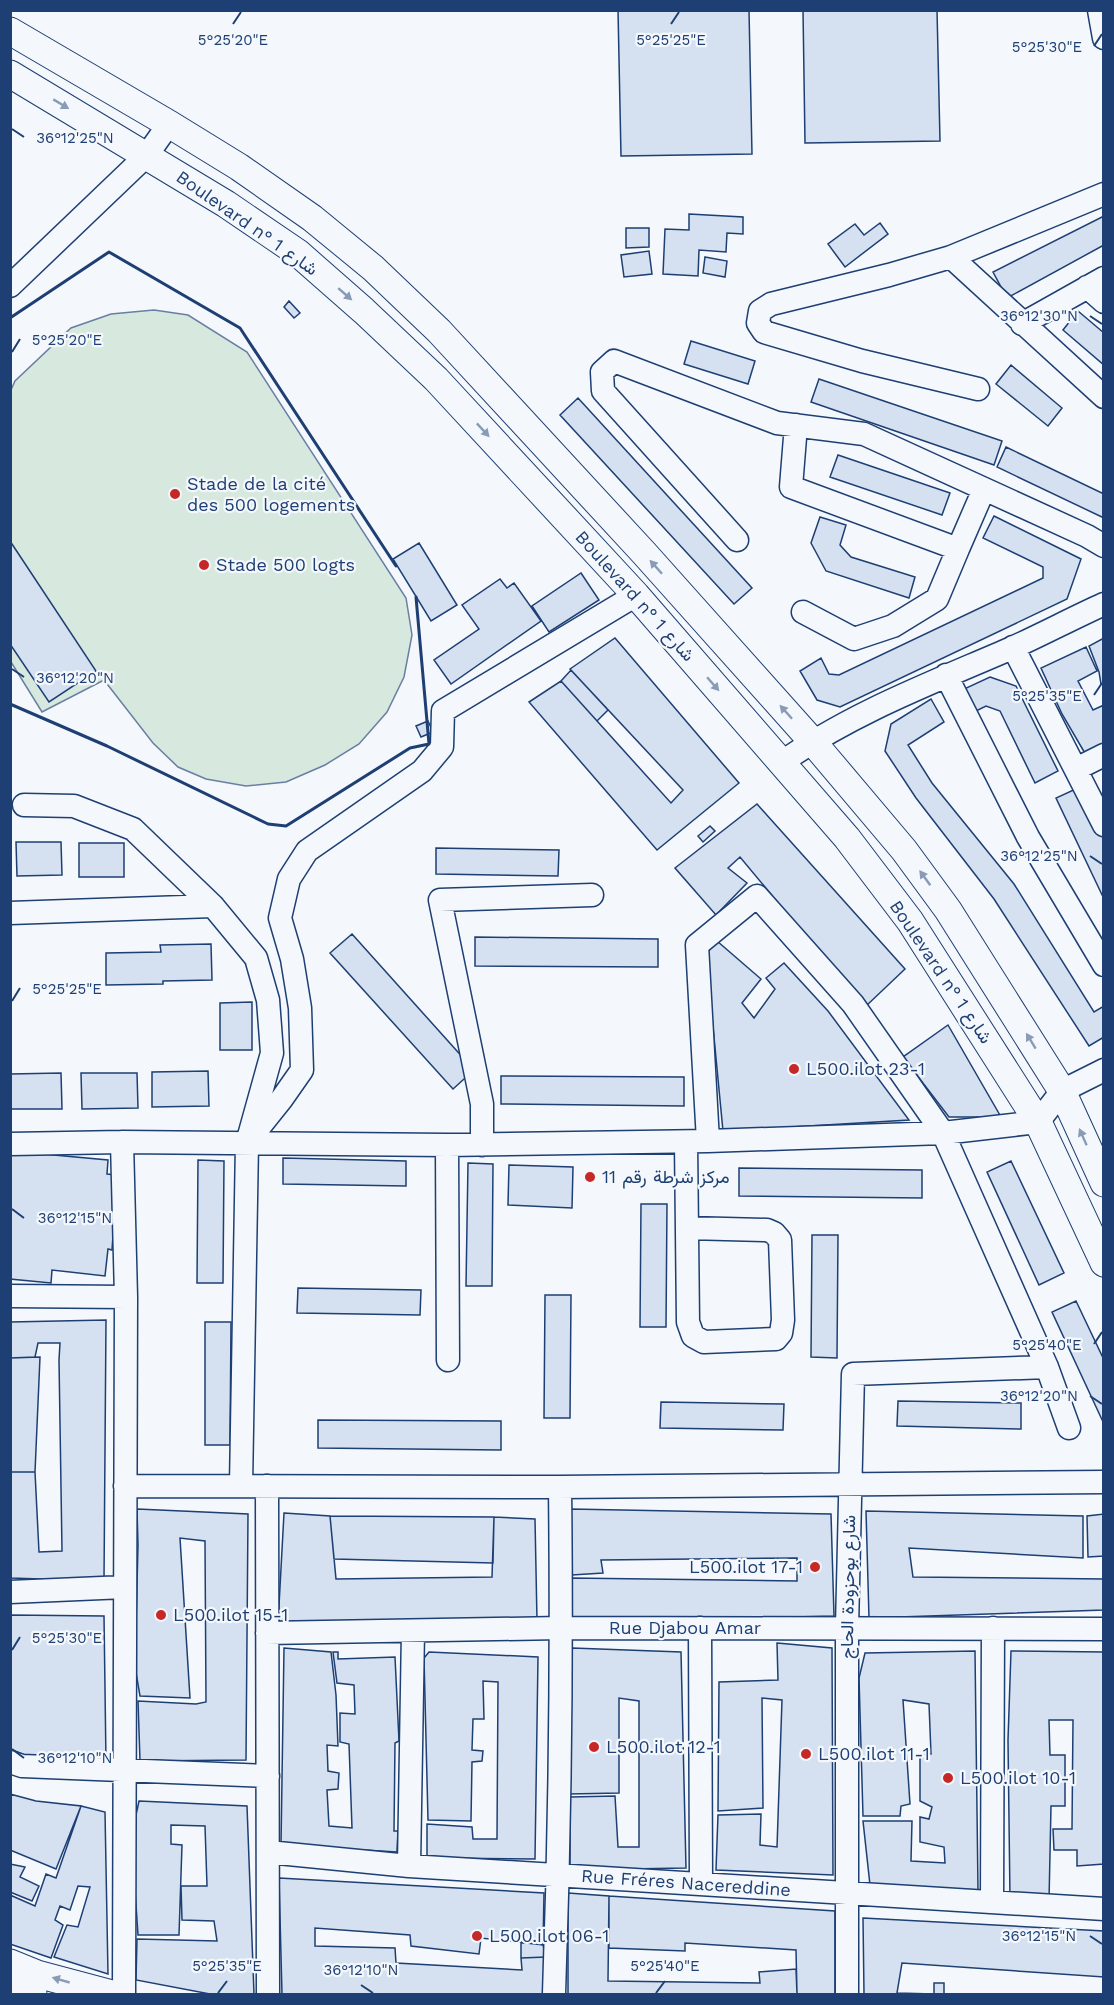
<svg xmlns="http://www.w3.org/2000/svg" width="1114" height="2005" viewBox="0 0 1114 2005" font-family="'Work Sans',Vazirmatn,sans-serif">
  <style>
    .green { fill: #d7e8df; stroke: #687fa3; stroke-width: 1.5 }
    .building { fill: #d5e0f0; stroke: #1d3f73; stroke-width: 1.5 }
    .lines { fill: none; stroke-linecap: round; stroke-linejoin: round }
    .minor-casing { stroke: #1d3f73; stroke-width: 25 }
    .major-casing { stroke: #1d3f73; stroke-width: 29 }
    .minor { stroke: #f4f7fb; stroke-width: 22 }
    .major { stroke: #f4f7fb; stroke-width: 27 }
    .wall { stroke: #1d3f73; stroke-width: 3 }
    .oneway { fill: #889bb7 }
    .ticks { fill: none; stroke: #1d3f73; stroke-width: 2 }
    .poi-dot { fill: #c62828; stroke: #f4f7fb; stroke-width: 2 }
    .labels { text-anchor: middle; stroke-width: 4.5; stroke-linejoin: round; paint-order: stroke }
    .street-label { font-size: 18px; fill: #1d3f73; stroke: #f4f7fb }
    .poi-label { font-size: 18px; fill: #1d3f73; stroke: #f4f7fb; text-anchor: start }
    .ticks-label { font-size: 15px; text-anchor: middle; fill: #1d3f73; stroke: #f4f7fb; stroke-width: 4.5; stroke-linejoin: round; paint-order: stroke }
  </style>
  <rect width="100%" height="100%" fill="#f4f7fb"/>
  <path class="green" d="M154,310L188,315L247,352L406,598L412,635L404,677L387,712L359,744L325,765L286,782L246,786L206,779L178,767L153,743L104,680L42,712L11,662V390L15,381L71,328L111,314Z"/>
  <path class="building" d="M618,10H749L752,154L621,156Z
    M803,10H937L940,141L805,143Z
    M689,214L743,217V234L727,233L726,252L699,250L698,276L663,274L665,229L689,230Z
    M1104,216V245L1007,298L993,272Z
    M880,223L888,234L845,267L828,244L855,224L864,235Z
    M626,228H649V247L626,248Z
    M649,251L652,274L624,277L621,255Z
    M705,257L727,261L725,277L703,273Z
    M289,301L300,313L294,318L284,307Z
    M1078,311L1104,333V365L1063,330Z
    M691,341L755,361L748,384L684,364Z
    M1011,365L1062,408L1048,426L996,384Z
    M819,379L1002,441L994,465L811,402Z
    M578,398L752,588L734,604L560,415Z
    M1006,447L1104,494V518L997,467Z
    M838,455L950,493L942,515L830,477Z
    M994,516L1081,559L1067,599L840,707L817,700L800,671L821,658L829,674L839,675L1043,578V567L983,538Z
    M820,517L846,525L840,545L851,557L915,577L909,598L826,571L811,543Z
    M10,541L96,671L49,702L10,644Z
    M419,543L457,605L431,621L393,559Z
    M581,573L599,600L549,632L532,606Z
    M500,579L507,588L514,583L541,621L451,684L434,660L479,629L462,605Z
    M615,638L739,783L657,850L529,702L561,681L671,803L683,790L570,669Z
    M1104,638V683L1101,684L1099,672L1089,646Z
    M1086,647L1097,671L1078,681L1093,710L1104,705V749L1086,755L1062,714L1041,668Z
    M571,670L608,710L597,721L561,681Z
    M990,677L1016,686L1058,771L1035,783L1000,711L986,706L974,712L964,689Z
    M931,699L944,722L908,745L932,783L1014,884L1094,1012L1104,1006V1037L1089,1046L994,899L916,798L885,751L891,724Z
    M428,721L433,732L421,737L416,726Z
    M1080,787L1104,835V899L1056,798Z
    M757,804L905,969L865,1007L740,857L728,868L747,883L716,915L675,868Z
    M710,826L715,831L703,842L698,836Z
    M16,842H61L62,875L17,876Z
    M79,843H124V877H79Z
    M436,848L559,850L558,876L436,874Z
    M352,934L474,1070L453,1089L330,953Z
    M475,937L658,939V967L475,966Z
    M717,941L761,979L742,1003L754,1018L775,989L766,978L784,963L828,1011L909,1120L723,1131L706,954Z
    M211,944L212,980L163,981V984L106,985V953L161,952L160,945Z
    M252,1002V1050H220V1003Z
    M948,1025L1001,1117H949L903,1057Z
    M208,1071L209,1106L152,1107V1072Z
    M61,1073L62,1109H10V1074Z
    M81,1073H137L138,1108L82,1109Z
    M501,1076L684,1077V1106L501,1104Z
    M10,1151L108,1160L107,1174L117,1175L112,1250L108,1249L105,1276L52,1270L51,1283L10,1279Z
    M283,1158L406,1161V1186L283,1184Z
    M198,1160L224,1161L223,1283H197Z
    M1011,1161L1064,1273L1039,1285L987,1172Z
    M468,1163L493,1164L492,1286H466Z
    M509,1165L573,1167L572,1208L508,1205Z
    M739,1168L922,1170V1198L739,1196Z
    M641,1204H667L666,1327H640Z
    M812,1235H838L837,1358L811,1357Z
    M298,1288L421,1290L420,1315L297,1313Z
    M545,1295H571L570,1418H544Z
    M1076,1301L1104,1360V1424L1052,1312Z
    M106,1320L104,1581L10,1578V1472H35L39,1552L62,1551L59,1360L60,1343H38L35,1357L10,1358V1322Z
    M205,1322H231L230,1445H205Z
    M40,1357L35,1472H10V1358Z
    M898,1401L1021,1403V1429L897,1426Z
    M661,1402L784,1404L783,1430L660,1428Z
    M318,1420L501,1421V1450L318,1448Z
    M137,1509L248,1514L246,1760L140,1761L138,1701L196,1704L206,1702L205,1541L180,1538L190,1698L140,1696L135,1667L138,1545Z
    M570,1509L831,1514L834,1616L569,1622L570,1578L797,1581V1558L601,1560L603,1573L572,1575Z
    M866,1511L1083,1516V1558L909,1548L913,1577L1104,1579V1610L869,1618Z
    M284,1513L330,1516L336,1579L492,1577L494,1517L535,1519L537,1620L278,1624Z
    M1104,1514V1556L1088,1557L1087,1516Z
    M330,1516L494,1517L493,1563L334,1559Z
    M10,1615L104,1616L106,1762L25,1755L10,1749Z
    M777,1643L832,1648L833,1875L716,1870L718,1815L761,1814L760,1845L777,1847L782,1700L762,1698L763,1808L718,1811L719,1682L778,1680Z
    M284,1648L331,1652L336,1695L338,1746L327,1745L328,1771L339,1773L338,1789L327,1790L329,1826L352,1828L349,1744L340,1742V1713L355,1714L354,1685L337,1683L333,1652H338V1659L395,1657L399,1741L395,1743L394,1831H398L397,1852L281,1845Z
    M572,1648L681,1652L686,1868L570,1870V1797L615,1796L618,1847H639V1701L619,1698V1793L569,1794Z
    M975,1651L978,1890L870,1885L863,1821H912L911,1861L945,1863L944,1847L920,1842V1817L929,1819L932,1807L920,1801V1754H931L929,1704L903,1700L910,1804L901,1806L900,1816H863L859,1678L865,1653Z
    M1011,1651L1104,1652V1864L1077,1866V1850H1054L1053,1829H1072L1073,1720H1049L1050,1755H1065V1806H1051L1049,1901L1010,1899L1008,1740Z
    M429,1652L538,1657L535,1859L427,1858V1824L472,1827L473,1839H497L498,1682L483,1681L484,1719H473L472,1750L483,1751L482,1761L472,1762L471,1821L428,1820L424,1658Z
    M10,1794L36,1801L81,1806L56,1869L10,1850Z
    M139,1801L247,1806L254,1994H210L136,1980L137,1939L217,1941L214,1921L182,1920L181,1886H207L205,1826L171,1825V1844L182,1845L179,1935H138L133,1860L136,1815Z
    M81,1806L105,1812L108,1974L54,1957L67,1925L78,1927L90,1887L78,1886L70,1910L60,1906L55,1920L63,1925L51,1958L10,1944V1895L35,1906L46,1874L56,1878Z
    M10,1864L25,1867L20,1877L39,1886L32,1901L10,1892Z
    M279,1878L544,1893L543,1945L481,1938L479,1954L411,1946L410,1935L315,1928V1946L395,1948L396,1963L522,1970L521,1958L546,1957L544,1994H282Z
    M568,1893L609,1896L608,1981L760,1983L759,1972L796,1969L797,1994H568Z
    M609,1896L835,1911V1994H797L796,1950L685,1943V1951L609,1948Z
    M863,1918L1104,1931V1977L902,1963L897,1993L934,1994V1983H944V1994H957H864Z
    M521,1942L543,1945L546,1957L521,1958Z"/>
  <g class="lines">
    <defs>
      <path id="minor" d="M1099,10L1104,38
        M1104,194L951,257L1104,397
        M951,257L889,275L771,304L760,311L758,323L764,332L862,361L978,389
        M10,286L147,155L169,124
        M1087,287L1104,302
        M1022,324L1104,278
        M796,425L791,487L958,549L984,489
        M737,540L603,391L602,372L614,361L777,423L864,434L1087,536L1104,546
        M803,612L854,639L893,626L937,599L958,549
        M1013,647L1104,825
        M946,675L1028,837L1104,965
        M781,763C851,713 934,682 1012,648C1043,634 1073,618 1104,604
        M1076,769L1104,755
        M24,805L74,806L133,829L213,906L256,958L268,1000L272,1053L247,1143L241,1486
        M10,913L213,906
        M253,1135L281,1100L302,1070L300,1008L292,959L280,918L289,879L307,851L422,771L442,747L443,711L636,595
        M708,1141L697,945L757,896L853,1004L943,1133L1047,1367L1069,1428
        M122,1142L126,1297L124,1994
        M686,1142L688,1322L693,1336L704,1342L776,1339L781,1333L783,1320L780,1240L774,1233L767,1230L687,1228
        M10,1144L122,1142L447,1145L708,1141L943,1133L1038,1122L1062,1091L1104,1070
        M447,1145L448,1360
        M482,1145V1104L440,900L592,895
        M10,1296L126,1297
        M125,1486L560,1487L1104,1482
        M267,1486L268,1994
        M10,1592L125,1587
        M700,1628L701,1883
        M267,1633L561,1628L1104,1629
        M10,1762L22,1766L268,1776
        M268,1852L409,1866L1104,1909
        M409,1866L413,1631
        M992,1902L993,1628
        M554,1994C560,1825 562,1656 560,1487
        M847,1994V1627L853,1374L1047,1367"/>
      <path id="major" d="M10,31L169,124L239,167L312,218L373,268L439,331L644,553L812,741L904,850L948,910L1062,1091L1104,1183
        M10,74L226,204L298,253L364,311L436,379L636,595L847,838L910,921L1038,1122L1104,1263
        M10,1963L37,1974L112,1994
        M10,1988L33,1994"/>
    </defs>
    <use href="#minor" class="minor-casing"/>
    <use href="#major" class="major-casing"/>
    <use href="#minor" class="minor"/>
    <use href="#major" class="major"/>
    <path class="wall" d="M10,318L109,252L240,328L396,566
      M10,704L107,746L268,824L286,826L410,748L429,744L416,597"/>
  </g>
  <defs><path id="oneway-solid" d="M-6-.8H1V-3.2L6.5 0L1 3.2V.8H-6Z" transform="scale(1.5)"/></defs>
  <g class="oneway">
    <use href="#oneway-solid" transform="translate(61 104) rotate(31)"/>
    <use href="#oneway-solid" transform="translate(345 294) rotate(41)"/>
    <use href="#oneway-solid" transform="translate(483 430) rotate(47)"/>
    <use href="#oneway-solid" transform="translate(656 567) rotate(-132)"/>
    <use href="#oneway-solid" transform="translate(713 684) rotate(49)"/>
    <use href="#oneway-solid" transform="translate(786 712) rotate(-132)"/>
    <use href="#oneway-solid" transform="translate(925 878) rotate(-126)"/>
    <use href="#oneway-solid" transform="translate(1031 1041) rotate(-121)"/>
    <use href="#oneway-solid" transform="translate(1083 1137) rotate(-114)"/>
    <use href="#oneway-solid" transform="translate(61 1980) rotate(-164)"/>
  </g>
  <path class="ticks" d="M233,24L241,12M671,24L679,12M1094,46L1102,34M12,129L24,137M1090,316L1102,324M12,352L20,339M12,669L24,677M1094,695L1102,683M1090,856L1102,864M12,1001L20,988M12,1209L24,1218M1094,1344L1102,1332M1090,1396L1102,1404M12,1650L20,1637M12,1749L24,1758M1090,1936L1102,1944M361,1985L373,1993M218,1993L227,1981M656,1993L665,1981"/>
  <g class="poi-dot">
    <circle cx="175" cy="494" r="6"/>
    <circle cx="204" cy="565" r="6"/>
    <circle cx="794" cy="1069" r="6"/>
    <circle cx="590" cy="1177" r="6"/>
    <circle cx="815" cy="1567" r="6"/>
    <circle cx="161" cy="1615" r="6"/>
    <circle cx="594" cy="1747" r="6"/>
    <circle cx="806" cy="1754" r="6"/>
    <circle cx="948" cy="1778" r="6"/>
    <circle cx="477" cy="1936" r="6"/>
  </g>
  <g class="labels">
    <g class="street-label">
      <text transform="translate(247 223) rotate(35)" y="6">Boulevard n° شارع 1</text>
      <text transform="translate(635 596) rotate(48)" y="6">Boulevard n° شارع 1</text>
      <text transform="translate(941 972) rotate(56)" y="6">Boulevard n° شارع 1</text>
      <text transform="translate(848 1587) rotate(-89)" y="6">شارع بوحزودة الحاج</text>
      <text x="685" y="1634">Rue Djabou Amar</text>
      <text transform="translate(686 1883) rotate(4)" y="6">Rue Fréres Nacereddine</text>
    </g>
    <g class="poi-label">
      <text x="187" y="490">Stade de la cité<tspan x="187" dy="21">des 500 logements</tspan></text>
      <text x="216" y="571">Stade 500 logts</text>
      <text x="806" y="1075">L500.ilot 23-1</text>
      <text x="602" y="1183">مركز شرطة رقم 11</text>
      <text x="803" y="1573" text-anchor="end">L500.ilot 17-1</text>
      <text x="173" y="1621">L500.ilot 15-1</text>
      <text x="606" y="1753">L500.ilot 12-1</text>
      <text x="818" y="1760">L500.ilot 11-1</text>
      <text x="960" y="1784">L500.ilot 10-1</text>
      <text x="489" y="1942">L500.ilot 06-1</text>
    </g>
  </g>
  <g class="ticks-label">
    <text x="671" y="45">5°25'25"E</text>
    <text x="233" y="45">5°25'20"E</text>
    <text x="1047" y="52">5°25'30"E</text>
    <text x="75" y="143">36°12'25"N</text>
    <text x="1039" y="321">36°12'30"N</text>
    <text x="67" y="345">5°25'20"E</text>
    <text x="75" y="683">36°12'20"N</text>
    <text x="1047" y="701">5°25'35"E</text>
    <text x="1039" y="861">36°12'25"N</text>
    <text x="67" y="994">5°25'25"E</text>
    <text x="75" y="1223">36°12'15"N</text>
    <text x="1047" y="1350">5°25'40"E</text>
    <text x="1039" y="1401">36°12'20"N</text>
    <text x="67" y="1643">5°25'30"E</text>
    <text x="75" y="1763">36°12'10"N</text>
    <text x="1039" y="1941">36°12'15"N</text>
    <text x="227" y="1971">5°25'35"E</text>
    <text x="665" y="1971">5°25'40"E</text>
    <text x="361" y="1975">36°12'10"N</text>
  </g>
  <rect width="1114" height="2005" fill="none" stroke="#1d3f73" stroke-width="24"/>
</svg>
